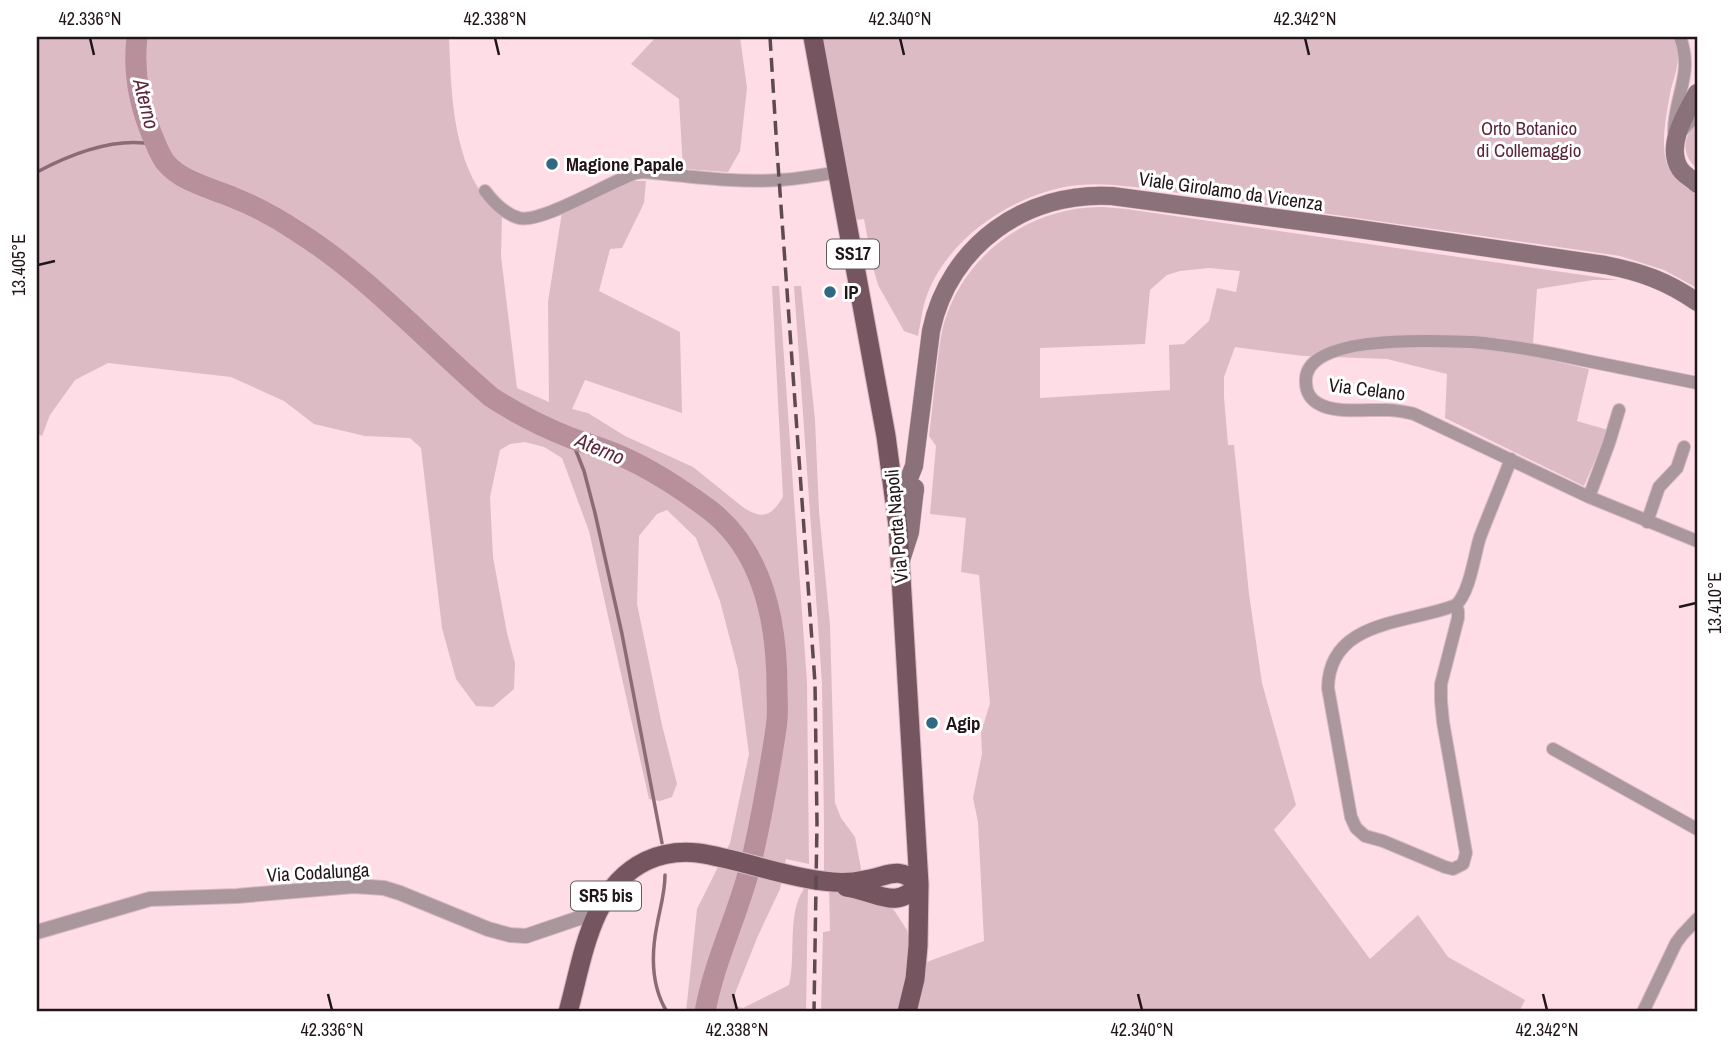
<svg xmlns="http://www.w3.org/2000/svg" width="1734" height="1049" viewBox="0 0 1734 1049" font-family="'Archivo Narrow',sans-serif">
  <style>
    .green { fill: #ddbbc5; fill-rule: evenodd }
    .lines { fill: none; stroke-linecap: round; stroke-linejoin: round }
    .stream { stroke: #8b6b75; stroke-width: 3.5 }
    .river { stroke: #b8909c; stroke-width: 21 }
    .minor-casing { stroke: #d6b9c2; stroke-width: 14 }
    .tertiary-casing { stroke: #d6b9c2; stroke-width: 16 }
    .secondary-casing { stroke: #d6b9c2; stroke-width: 19 }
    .primary-casing { stroke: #d6b9c2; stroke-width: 21 }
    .minor { stroke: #aa979d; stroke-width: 12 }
    .tertiary { stroke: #aa979d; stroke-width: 14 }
    .secondary { stroke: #8b7179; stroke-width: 18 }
    .primary { stroke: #755660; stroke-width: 19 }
    .rail { stroke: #5d4b51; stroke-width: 3.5; stroke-dasharray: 14 7; stroke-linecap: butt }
    .ticks { fill: none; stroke: #221519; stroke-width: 2.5 }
    .poi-dot { fill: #326883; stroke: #fff; stroke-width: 2.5 }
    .labels { text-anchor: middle; stroke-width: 6; stroke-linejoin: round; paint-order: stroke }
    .shield { fill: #fff; stroke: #645b5e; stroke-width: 2 }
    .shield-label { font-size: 18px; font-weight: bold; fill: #221519 }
    .park-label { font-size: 19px; fill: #5a2539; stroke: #fff }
    .poi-label { font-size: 19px; font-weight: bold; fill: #221519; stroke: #fff; text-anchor: start }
    .street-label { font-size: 19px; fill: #221519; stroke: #fff }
    .water-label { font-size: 21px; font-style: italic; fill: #5e293d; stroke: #fff }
    .neatline { fill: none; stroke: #221519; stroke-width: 2.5 }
    .ticks-label { font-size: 18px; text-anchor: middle; fill: #221519 }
  </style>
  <rect width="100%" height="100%" fill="#fedde7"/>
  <path class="green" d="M37,37H449C451,87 452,153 483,195C488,203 495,209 502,215L501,256L517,388L549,402L548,302L562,212L627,181H646L644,203L622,248L610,249L599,291L680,332L682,413L585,380L572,409L588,413L625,436L693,467L744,508C764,520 771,516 783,497L772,286H779L807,683L809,864L786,859L780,889L757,938L734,996V1006L743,1008L789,985C797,954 785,908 808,884L806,1012H686L697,909L730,843L749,754L738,670L720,601L696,538L667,510L657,514L639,536L637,604L662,725L677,784L672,797L660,801L649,799L589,531L562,458L544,447L525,442L510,444L500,450L490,497L493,557L507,633L515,663L514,689L493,707L476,706L456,679L442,628L421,448L410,438L365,436L314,424L284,401L231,377L108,363L75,380L50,415L42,436L37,434Z
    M656,37H740L747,88L740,151L728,172L683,169L679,99L631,64Z
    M820,37H1672C1683,53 1676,72 1671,89C1667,110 1658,151 1670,170C1676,181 1688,188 1697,196V288L1664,270L1620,256C1498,238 1375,221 1253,203C1221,199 1190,194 1158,190C1126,186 1096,181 1064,187C1007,199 948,239 927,295C922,308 921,322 918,336L904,331L878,285L873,267L864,219L855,220Z
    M1697,123V169C1681,154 1682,138 1697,123Z
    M1103,207L1126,209L1618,280H1593L1537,289L1532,356L1589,369L1577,421L1608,430L1584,486L1445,418L1447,374L1387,359L1303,356L1235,347L1224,377V397L1228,445H1234L1249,594L1262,683L1296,805L1274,830L1370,959L1418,915L1448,957L1525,1000L1519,1012H914L924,963L984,941L978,822L973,798L982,754L981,733L990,703L979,575L961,572L966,518L930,514L936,446L929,436C932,412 934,389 937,366C939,352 940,337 944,323C965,253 1031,206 1103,207ZM1209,268L1240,271L1236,292L1217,288L1209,321L1184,344L1169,345L1170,390L1040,398V348L1145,344L1150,290L1167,275L1180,271Z
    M794,286H801L815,420L819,511L830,625L835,803L841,818L855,837L862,874L886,904L894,910L907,930L909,942V961L898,1012H821L823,932L830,931L829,888L824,887V823L822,683Z"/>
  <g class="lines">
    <path class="stream" d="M37,172C71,154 117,136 156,145
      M571,438L584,471L595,513L622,634L662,843
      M665,875C665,893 660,908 657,925C651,955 651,986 667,1012"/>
    <path class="river" d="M137,37C133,71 139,104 152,135C156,144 160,156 166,163C182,182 211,188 232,197C255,206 277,218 298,232C368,276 428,343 491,397C517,414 543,427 571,438C588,444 605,449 621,456C653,470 683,490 711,511C764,553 777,625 777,688C777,699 778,710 777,720C775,739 771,759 768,778C762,812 756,847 746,881C733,925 713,967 705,1012"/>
    <defs>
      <path id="minor" d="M1674,132C1674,96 1694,74 1680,37
        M1680,133L1690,122L1697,118
        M485,191C494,203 505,214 519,218C541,224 611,181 636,173L643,172C688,176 734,183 779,180C799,179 819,175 838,172
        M1697,383C1659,375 1621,368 1583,360C1546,352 1510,345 1472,342C1441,341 1301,332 1306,383C1306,392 1311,400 1319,404C1336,414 1369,409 1388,410C1397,410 1405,412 1414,414L1589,497L1697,541
        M1589,497L1609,443L1619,410
        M1647,522L1659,487L1677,468L1684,447
        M1456,605C1409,624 1329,619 1328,688L1351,817L1356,828L1365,836L1383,841L1445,867L1453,869L1463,864L1466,853L1443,722L1441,701V684L1458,618V611L1456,605C1470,592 1474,556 1480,537C1490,511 1501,485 1511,459
        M1553,749L1697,829
        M1643,1012L1676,943L1682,935L1697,919"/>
      <path id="tertiary" d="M37,932L150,899L237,896L354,886L384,888L400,893L488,929L510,935L526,936L579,918L589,917L594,919"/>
      <path id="secondary" d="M1697,93C1686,113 1665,146 1680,169C1684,175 1692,179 1697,184
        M915,491L912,497L907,500L895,495L908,481L914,466L931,331C949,245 1026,191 1112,196L1352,228L1605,265C1641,272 1667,281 1697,302
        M901,560L910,532L915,488"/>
      <path id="primary" d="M813,37L886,436L898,526L919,884L918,946L915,979L907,1012
        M846,887C877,891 895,912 919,884
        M568,1012C583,959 590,888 646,861C663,853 679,851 698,853C740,859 780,876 823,881C837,883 851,883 865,880C890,876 897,865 919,884"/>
    </defs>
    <use href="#minor" class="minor-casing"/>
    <use href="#tertiary" class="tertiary-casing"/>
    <use href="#secondary" class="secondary-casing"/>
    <use href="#primary" class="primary-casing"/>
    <use href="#minor" class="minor"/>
    <use href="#tertiary" class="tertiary"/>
    <use href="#secondary" class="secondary"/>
    <use href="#primary" class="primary"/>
    <path class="rail" d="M770,37L777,150L815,683L817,823L814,1012"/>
  </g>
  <path class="ticks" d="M90,38L94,55M495,38L499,55M900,38L904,55M1305,38L1309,55M38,265L55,261M1679,607L1696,603M328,994L332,1010M733,994L737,1010M1138,994L1142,1010M1543,994L1547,1010"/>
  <g class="poi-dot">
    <circle cx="552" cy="164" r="7"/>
    <circle cx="830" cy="292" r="7"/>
    <circle cx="932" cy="723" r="7"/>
  </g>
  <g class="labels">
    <g class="shield">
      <rect x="827" y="239.5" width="52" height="29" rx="5"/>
      <rect x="571" y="881.5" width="70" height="29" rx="5"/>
    </g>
    <g class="shield-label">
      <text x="853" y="260">SS17</text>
      <text x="606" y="902">SR5 bis</text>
    </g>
    <g class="park-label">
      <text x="1529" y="135">Orto Botanico<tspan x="1529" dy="22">di Collemaggio</tspan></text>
    </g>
    <g class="poi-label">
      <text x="566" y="171">Magione Papale</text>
      <text x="844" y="299">IP</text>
      <text x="946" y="730">Agip</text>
    </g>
    <g class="street-label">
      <text transform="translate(1231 191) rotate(8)" y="7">Viale Girolamo da Vicenza</text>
      <text transform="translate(1367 389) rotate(7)" y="7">Via Celano</text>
      <text transform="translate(896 526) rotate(-95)" y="7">Via Porta Napoli</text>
      <text transform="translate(318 872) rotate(-3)" y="7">Via Codalunga</text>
    </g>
    <g class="water-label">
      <text transform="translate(146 104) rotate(76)" y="7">Aterno</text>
      <text transform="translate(600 449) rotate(23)" y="7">Aterno</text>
    </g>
  </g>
  <rect width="1734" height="1049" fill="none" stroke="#ffffff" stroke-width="77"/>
  <rect x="38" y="38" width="1658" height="972" class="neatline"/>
  <g class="ticks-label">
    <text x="90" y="25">42.336°N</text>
    <text x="495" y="25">42.338°N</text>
    <text x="900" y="25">42.340°N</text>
    <text x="1305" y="25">42.342°N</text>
    <text transform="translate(19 265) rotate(-90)" y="6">13.405°E</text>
    <text transform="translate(1715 603) rotate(-90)" y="6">13.410°E</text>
    <text x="332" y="1036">42.336°N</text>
    <text x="737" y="1036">42.338°N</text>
    <text x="1142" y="1036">42.340°N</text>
    <text x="1547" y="1036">42.342°N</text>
  </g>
</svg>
